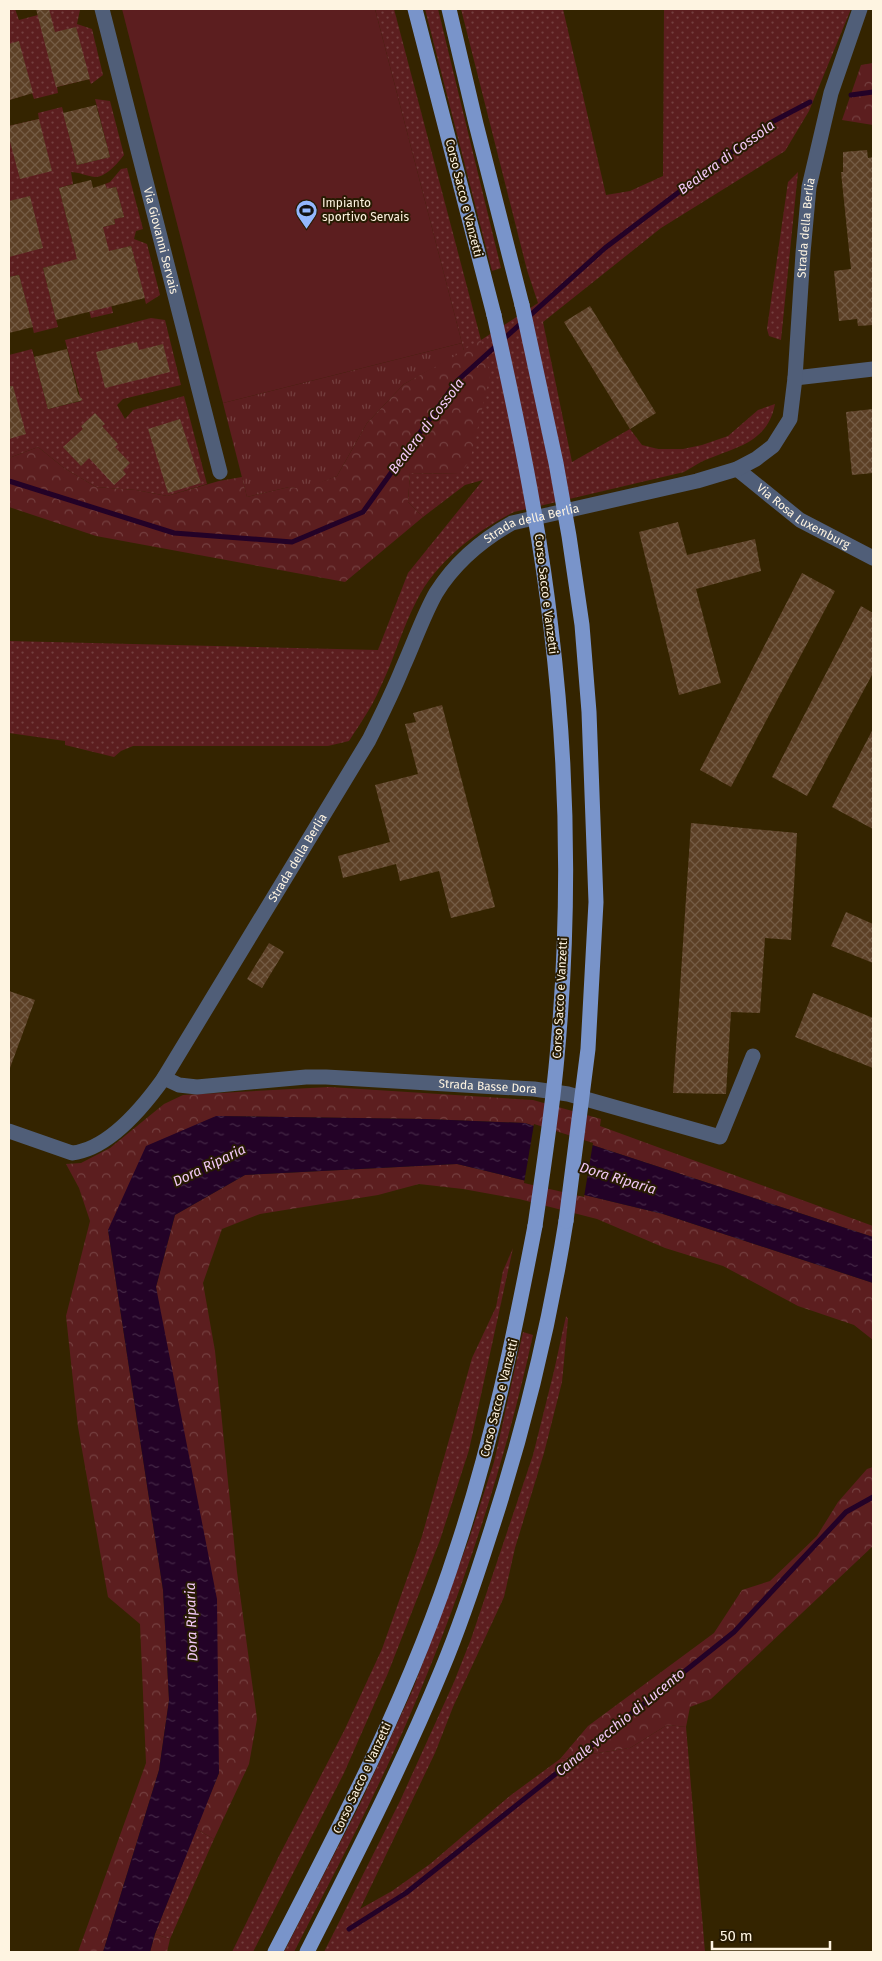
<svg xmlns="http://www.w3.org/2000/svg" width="882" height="1961" viewBox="0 0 882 1961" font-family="'Fira Sans',sans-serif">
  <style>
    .grass { fill: url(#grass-dots) }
    .forest { fill: url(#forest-crowns) }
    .park { fill: url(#park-tufts) }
    .pitch { fill: #5c1e1f }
    .water { fill: url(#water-ripples) }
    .pier { fill: #342400 }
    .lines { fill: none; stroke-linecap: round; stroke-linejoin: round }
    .stream { stroke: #230227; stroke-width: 5 }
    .building { fill: url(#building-cross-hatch) }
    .minor { stroke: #505e78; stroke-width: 15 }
    .major { stroke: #7994ca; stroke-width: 15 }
    .major-bridge { stroke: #7994ca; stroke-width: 15 }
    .labels { text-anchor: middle; stroke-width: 4; stroke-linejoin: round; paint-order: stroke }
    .street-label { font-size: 12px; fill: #fef4e1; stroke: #271b02 }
    .poi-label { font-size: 12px; fill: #fef4e1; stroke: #271b02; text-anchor: start }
    .water-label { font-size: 14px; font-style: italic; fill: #f3c9f8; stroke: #271b02 }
  </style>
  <defs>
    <pattern id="grass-dots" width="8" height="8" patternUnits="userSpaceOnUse" patternTransform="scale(1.25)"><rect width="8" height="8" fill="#5c1e1f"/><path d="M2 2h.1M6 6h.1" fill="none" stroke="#743f3f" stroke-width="1.8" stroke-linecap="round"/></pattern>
    <pattern id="forest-crowns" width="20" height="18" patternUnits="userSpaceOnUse" patternTransform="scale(1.25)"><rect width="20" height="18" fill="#5c1e1f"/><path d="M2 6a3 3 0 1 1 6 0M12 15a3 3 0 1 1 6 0" fill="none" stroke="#743f3f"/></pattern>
    <pattern id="park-tufts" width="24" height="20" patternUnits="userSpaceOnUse" patternTransform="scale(1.25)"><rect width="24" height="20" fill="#5c1e1f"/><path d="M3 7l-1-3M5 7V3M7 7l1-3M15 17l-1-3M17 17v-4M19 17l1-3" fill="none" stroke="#743f3f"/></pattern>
    <pattern id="water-ripples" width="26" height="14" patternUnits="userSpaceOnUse" patternTransform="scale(1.25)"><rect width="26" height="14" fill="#230227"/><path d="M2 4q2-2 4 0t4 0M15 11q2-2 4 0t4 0" fill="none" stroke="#442846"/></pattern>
    <pattern id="building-cross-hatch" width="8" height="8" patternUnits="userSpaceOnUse" patternTransform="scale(1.25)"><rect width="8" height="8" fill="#5c4026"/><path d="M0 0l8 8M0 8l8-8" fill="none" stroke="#745c45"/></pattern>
  </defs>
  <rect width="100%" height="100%" fill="#342400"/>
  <path class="grass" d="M9,9H15L19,20L49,12V9H86L80,10L77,24L92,29L103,75L91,84L89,79L57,87L58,93L34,99L32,93L9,100Z
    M375,9H394L481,340L538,303L527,270L461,9H563L606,195L630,191L663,176L664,9H851L809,111L785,151L661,228L543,322L572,462L630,429L642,445L658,449H683L702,445L728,436L758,410L775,404C767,445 733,447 701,462C695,465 690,469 684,472L514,512C476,531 436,562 417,600C402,628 394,660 380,688C372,707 360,724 349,741L328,746H133L121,751L114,757L65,745V741L9,733V641L378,650L408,573L483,480L465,485L423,517L408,502L410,473L459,474L480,341L464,351Z
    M425,9H438L501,268L492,271Z
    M95,99L110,101L124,155C118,163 106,177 95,177C86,176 79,172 71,172L73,184L59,188L73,243L103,227L115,224L114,219L124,217L116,187L107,189L105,184L110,182L121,169L127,168L143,229L136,231L134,239L147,244L160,295L146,304L131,246L99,254L113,313L91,318L76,260L43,268L58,327L34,333L19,275L9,277V126L39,119L38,113L62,107L77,165L110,157Z
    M798,172L781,340L769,336L767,329L788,182Z
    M151,318L165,320L181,385L123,399L117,405L125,419L133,410L184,396L207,484L167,496L136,490L96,487L64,468L38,447L9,458V355L32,349L48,409L81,401L65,340Z
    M513,1248L469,1450L440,1540L388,1673L344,1773L253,1952H232L279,1856L344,1731L382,1649L422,1536L472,1358L496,1307L503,1271Z
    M566,1316L568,1319L562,1382L544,1453L515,1548L504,1597L453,1707L435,1753L360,1909L392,1891L430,1864L511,1795L560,1759L630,1748L667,1725L686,1727L705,1952H324L400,1801L454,1682L471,1639L533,1455L554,1371Z
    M523,1332L533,1335C502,1477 455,1616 395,1749C364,1818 328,1885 294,1952H284L360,1804L413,1689L469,1539L494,1462Z
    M196,1829L214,1839L170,1939L155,1934Z"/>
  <path class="forest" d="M873,63V125L842,120L861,65Z
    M481,340L490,375L470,461L459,474L410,473L408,502L423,517L345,582L96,536L9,507V458L38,447L64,468L96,487L136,490L167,496L219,481L242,477L247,497L289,487L304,488L337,476L367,423L404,384Z
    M329,1087L533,1100L601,1119L600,1126L873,1226V1237L525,1123L427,1119L217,1116L108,1230L163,1590L169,1700L159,1770L103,1952H78L146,1763L140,1624L108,1597L78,1427L66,1316L90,1221L79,1188L66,1164L81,1163L110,1148L164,1104L183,1095Z
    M457,1164L663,1214L873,1283V1340L854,1325L798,1306L723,1266L665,1248L597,1219L519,1199L463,1189L419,1184L378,1195L260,1214L222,1229L203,1283L215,1351L237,1572L257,1719L249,1764L214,1839L196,1829L219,1773L156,1287L175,1215L245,1175Z
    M873,1467V1546L711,1699L690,1707L686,1727L667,1725L630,1748L560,1759L588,1726L714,1633L742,1590L770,1581L817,1536L838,1502L867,1469Z
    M155,1934L170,1939L167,1952H150Z"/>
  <path class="park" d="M462,343L464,351L404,384L367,423L337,476L304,489L289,487L247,497L223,403Z"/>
  <path class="pitch" d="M122,9H375L462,343L223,403Z"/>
  <path class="water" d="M216,1116L427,1119L525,1123L873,1237V1283L663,1214L457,1164L245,1175L175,1215L156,1287L217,1599L219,1773L155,1934L150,1952H103L159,1770L169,1700L163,1590L108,1230L146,1146Z"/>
  <path class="pier" d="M534,1124L593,1143L584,1197L524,1183Z"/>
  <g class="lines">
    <path class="stream" d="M851,95L873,92
      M9,481L174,533L292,542L363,512L457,381L605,248L770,123L810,102
      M349,1929L406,1893L734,1632L846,1512L873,1497"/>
  </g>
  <path class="building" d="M36,9H49L55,32L76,27L90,79L56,87Z
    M19,41L33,93L9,100V44Z
    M96,105L110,157L77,165L63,113Z
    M39,119L52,171L20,179L9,138V126Z
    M867,150L868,158L873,157V325L858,326L857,319L839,321L834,271L851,269L841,172H843V152Z
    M91,180L93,188L105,184L107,189L116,187L124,217L114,219L115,224L103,227L109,251L131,246L145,298L56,320L43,268L77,259L59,188Z
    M30,196L43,248L9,257V201Z
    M19,275L33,327L9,333V277Z
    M590,306L656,413L630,429L564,322Z
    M137,342L139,350L163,344L170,372L105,388L96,352Z
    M67,349L78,394L83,400L48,409L34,357Z
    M9,386H13L26,434L9,439Z
    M873,409V473L852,475L846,412Z
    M95,413L105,424L102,426L118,444L115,447L130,463L123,470L126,474L114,485L89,458L81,466L63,447L83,429L81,426Z
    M180,419L201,483L168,493L148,429Z
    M678,522L687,555L755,539L761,571L696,589L721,683L679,695L639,532Z
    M802,573L835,591L731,787L700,770Z
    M861,606L873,613V673L807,796L772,777Z
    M442,705L495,907L451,918L439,871L400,881L396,864L343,878L338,856L390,842L375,785L418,774L405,724L416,722L413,713Z
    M873,729V829L832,807Z
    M691,823L797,833L791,940L765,938L760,1013L731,1012L726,1094L673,1093Z
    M846,912L873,924V963L831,946Z
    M269,943L284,952L262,988L247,979Z
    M9,991L35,1000L10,1068H9Z
    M813,993L873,1018V1068L795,1037Z"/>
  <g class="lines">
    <g class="minor">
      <path id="s1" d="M102,9L220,472"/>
      <path d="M795,378L873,369"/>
      <path id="s2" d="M737,469L800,520L873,558"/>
      <path id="s3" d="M164,1078L179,1085L197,1087L306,1077H326L534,1089L568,1094L720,1137L753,1056"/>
      <path id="s4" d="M9,1131L72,1153C109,1149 144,1106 164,1078L369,740C381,716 393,692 403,667C414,643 423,616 436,593C454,564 482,540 512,523L697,481L737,469L756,459L773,446L790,419L795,378L803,253L809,187L831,93L860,9"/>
    </g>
    <path class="major" d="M415,9L494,315
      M449,9L476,124L522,305
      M275,1952C343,1821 412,1689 457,1548C492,1443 514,1335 535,1226
      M307,1952C354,1859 402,1766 442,1669C460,1626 475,1581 489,1537C523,1433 549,1328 566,1221"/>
    <path class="major-bridge" d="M522,305L556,463L569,536L582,625L589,712L596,902L588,1049L566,1221
      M494,315C517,419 539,522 551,628C568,768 570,916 557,1057C552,1114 543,1170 535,1226"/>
  </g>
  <defs>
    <symbol id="stadium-pin" viewBox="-11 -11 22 30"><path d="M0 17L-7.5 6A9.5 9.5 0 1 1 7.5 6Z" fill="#93b7fd" stroke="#271b02"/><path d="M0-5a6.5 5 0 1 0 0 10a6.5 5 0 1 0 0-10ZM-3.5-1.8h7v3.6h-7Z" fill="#111"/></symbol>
  </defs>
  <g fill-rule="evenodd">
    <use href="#stadium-pin" x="294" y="198" width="25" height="34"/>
  </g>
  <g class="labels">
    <g class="street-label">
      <text transform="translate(464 198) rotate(76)" y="4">Corso Sacco e Vanzetti</text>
      <text dy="4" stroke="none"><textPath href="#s4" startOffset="1348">Strada della Berlia</textPath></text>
      <text dy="4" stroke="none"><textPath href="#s1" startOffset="239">Via Giovanni Servais</textPath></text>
      <text dy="4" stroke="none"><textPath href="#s2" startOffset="82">Via Rosa Luxemburg</textPath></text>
      <text dy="4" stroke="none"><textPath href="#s4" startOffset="868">Strada della Berlia</textPath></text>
      <text transform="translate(546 594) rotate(83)" y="4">Corso Sacco e Vanzetti</text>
      <text dy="4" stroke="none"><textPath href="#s4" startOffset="446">Strada della Berlia</textPath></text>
      <text transform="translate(560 998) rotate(-87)" y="4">Corso Sacco e Vanzetti</text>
      <text dy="4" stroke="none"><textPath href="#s3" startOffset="326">Strada Basse Dora</textPath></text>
      <text transform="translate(499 1398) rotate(-76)" y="4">Corso Sacco e Vanzetti</text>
      <text transform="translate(362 1778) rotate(-65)" y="4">Corso Sacco e Vanzetti</text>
    </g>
    <g class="poi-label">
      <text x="322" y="207">Impianto<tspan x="322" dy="14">sportivo Servais</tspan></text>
    </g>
    <g class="water-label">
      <text transform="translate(726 157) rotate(-36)" y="5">Bealera di Cossola</text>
      <text transform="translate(426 426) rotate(-53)" y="5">Bealera di Cossola</text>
      <text transform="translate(209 1165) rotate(-26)" y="5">Dora Riparia</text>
      <text transform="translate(618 1178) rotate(17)" y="5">Dora Riparia</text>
      <text transform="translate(191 1622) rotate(-92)" y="5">Dora Riparia</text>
      <text transform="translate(620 1722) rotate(-39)" y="5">Canale vecchio di Lucento</text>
    </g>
  </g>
  <rect width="882" height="1961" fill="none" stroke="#fef4e1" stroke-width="20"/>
  <path d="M712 1941v8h118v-8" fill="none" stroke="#fef4e1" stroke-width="2.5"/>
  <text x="720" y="1941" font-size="15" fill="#fef4e1" stroke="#271b02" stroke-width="4" paint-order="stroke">50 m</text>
</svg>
